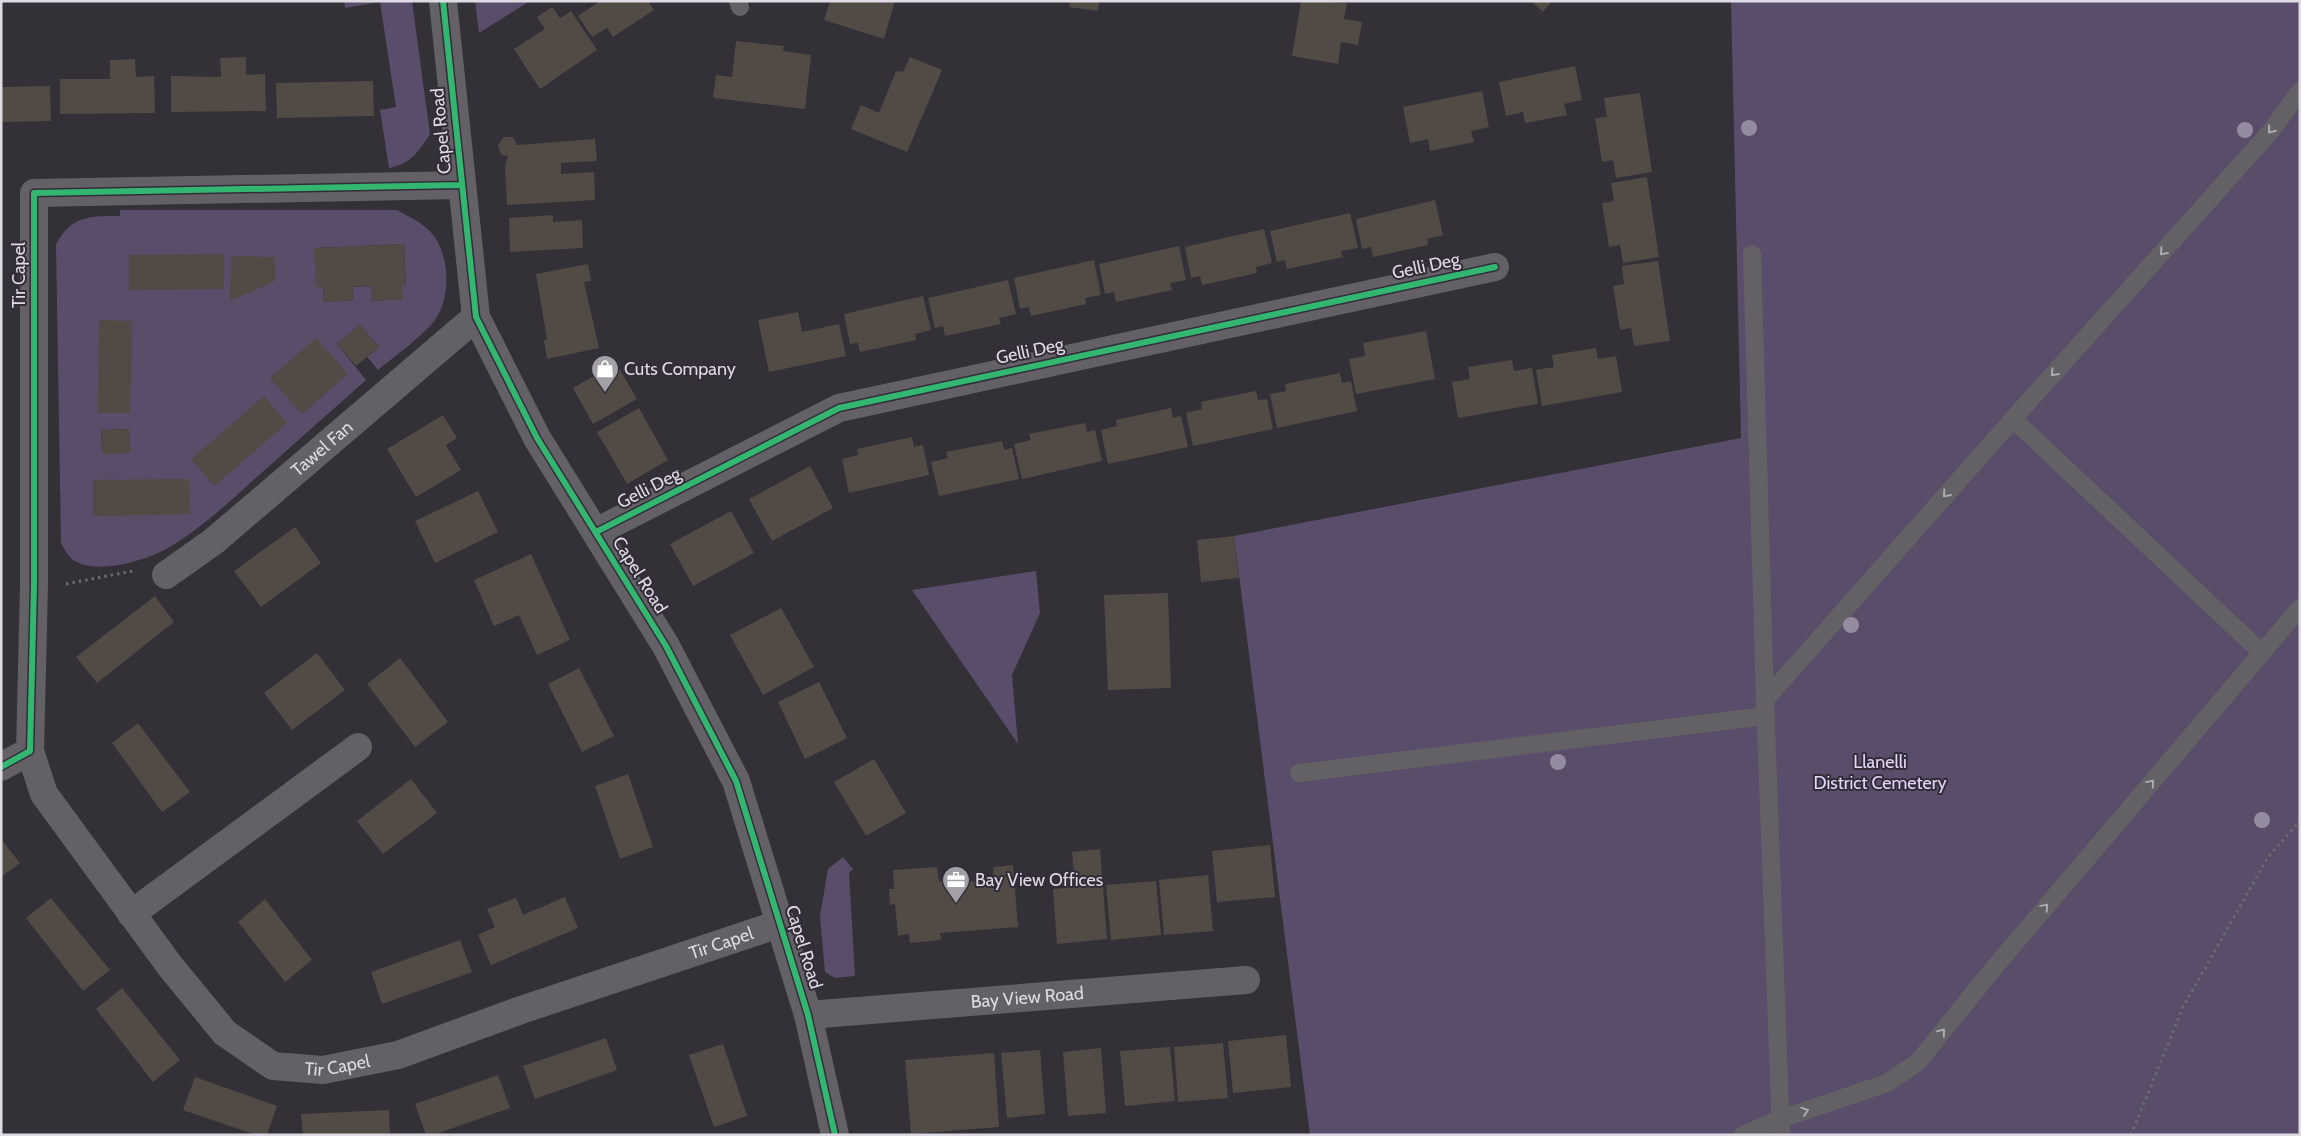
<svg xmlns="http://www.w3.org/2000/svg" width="2301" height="1136" viewBox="0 0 2301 1136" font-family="Cabin,sans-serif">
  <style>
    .green { fill: #5a4d69; fill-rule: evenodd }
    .building { fill: #524a44 }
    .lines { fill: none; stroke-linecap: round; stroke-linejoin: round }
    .path { stroke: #6c6b6e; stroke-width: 3; stroke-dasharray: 2.5 4; stroke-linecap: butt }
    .lane { stroke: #636165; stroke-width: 18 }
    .street { stroke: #636165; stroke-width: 28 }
    .cycleway-casing { stroke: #332d3a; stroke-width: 9 }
    .cycleway { stroke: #33b770; stroke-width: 6 }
    .tree { fill: #958ba0 }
    .oneway { stroke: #adaab1 }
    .labels { text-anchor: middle; stroke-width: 4; stroke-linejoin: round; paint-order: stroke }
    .street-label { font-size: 18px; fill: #dfdbe4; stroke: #332d3a }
    .poi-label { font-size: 18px; fill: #dfdbe4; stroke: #332d3a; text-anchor: start }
    .park-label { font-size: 18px; fill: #e5d6f6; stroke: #332d3a }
  </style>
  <rect width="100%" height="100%" fill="#333037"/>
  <path class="green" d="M344,1H412L430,134C419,151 411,164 389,168L380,110L396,107L380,2L345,8Z
    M475,1H530L479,33Z
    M1731,1H2300V1135H1310L1234,536L1741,438Z
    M120,210H396C409,216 425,224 434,236C451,260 451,303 431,325C415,342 395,356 378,370L367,357L379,347L360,325L337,344L366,380C330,412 294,444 258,476C230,501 200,530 166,549C145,561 93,576 72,559C67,555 64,548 61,543L56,244C72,215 91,216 120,216ZM404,244L406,285L402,286V299L371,301V286L352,287L353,300L324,302L323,287H316L315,248ZM129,429L130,453H102L101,430Z
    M1036,571L1040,613L1012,675L1018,744L912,590Z
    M843,857L853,869L849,873L855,976L835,978L825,972L820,916L828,869Z"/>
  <path class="building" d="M600,1H648L654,10L613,37L607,28L592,37L578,16Z
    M830,1H895L884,39L824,20Z
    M1070,1H1099L1098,11L1069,7Z
    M1301,1L1347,3L1344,19L1362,22L1358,45L1341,42L1338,64L1292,56Z
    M1531,1H1552L1543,12Z
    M552,7L560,18L571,11L597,50L540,89L514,49L545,29L537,17Z
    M736,41L784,46L783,51L811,55L805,109L713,98L716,75L732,77Z
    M246,57V75L265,74L266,111L171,112V76L221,77L220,58Z
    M910,57L942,70L907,152L851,129L861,105L879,113L896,71L903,72Z
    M135,59L136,77L154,76L155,113L60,114V79H110V60Z
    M1575,66L1582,100L1564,104L1567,115L1525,123L1523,112L1506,116L1499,82Z
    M373,81L374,116L277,118L276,83Z
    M50,86L51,121L1,122V87Z
    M1482,91L1489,127L1471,131L1474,142L1430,151L1428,139L1410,143L1403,107Z
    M1640,93L1652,172L1616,178L1613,160L1602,162L1595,118L1607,117L1604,98Z
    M504,137H513L517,145L595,139L597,161L561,163V174L594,172L595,200L507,205L505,166L508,156L501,155L498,145Z
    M1647,177L1659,257L1623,263L1620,245L1609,247L1602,203L1614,201L1611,183Z
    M1435,200L1443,235L1427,239L1428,245L1373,257L1371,247L1362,249L1356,219Z
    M1350,213L1358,248L1341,251L1343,257L1287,269L1285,260L1277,262L1270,231Z
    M553,215V222L582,220L583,248L510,252L509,218Z
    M1264,229L1272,263L1256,267L1257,273L1202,285L1200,276L1191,278L1185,247Z
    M404,244L406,286H402L403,299L371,301V286L352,287L353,300L324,302L323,287H316L314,248Z
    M1179,246L1186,280L1170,283L1172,290L1116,302L1114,292L1105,294L1099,264Z
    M224,254V289L129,290V255Z
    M231,256L275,257V281L230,301Z
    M1094,260L1101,295L1085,298L1086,304L1031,316L1029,307L1020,309L1014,278Z
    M1658,261L1670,341L1634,346L1631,328L1620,330L1613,286L1624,284L1622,266Z
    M588,264L591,281L584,282L599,348L547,359L544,340L547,339L536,274Z
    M1008,280L1016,314L999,318L1001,324L945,336L943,326L935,328L928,298Z
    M923,296L931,330L915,334L916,340L860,352L858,343L850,344L844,314Z
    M798,312L802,332L839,324L846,356L769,372L758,320Z
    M99,320L132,321L130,413H98Z
    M360,325L379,347L356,366L337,344Z
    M1426,331L1435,379L1356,394L1349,359L1365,356L1363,343Z
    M316,338L348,374L302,414L270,378Z
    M1596,348L1598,359L1616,356L1622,392L1542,406L1536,370L1554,367L1552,355Z
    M1512,360L1514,371L1532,368L1538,404L1458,418L1452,382L1470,379L1468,367Z
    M616,363L637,399L593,424L573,388Z
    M1340,373L1342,383L1351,381L1357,411L1277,428L1270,394L1286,391L1285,384Z
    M1256,391L1258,400L1267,399L1273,429L1193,446L1186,413L1202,409L1201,402Z
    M264,396L287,423L214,486L191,459Z
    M639,408L668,460L627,484L597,432Z
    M1171,408L1173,418L1181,416L1188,447L1108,464L1101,430L1117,426L1116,420Z
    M443,415L457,438L446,445L461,470L416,497L387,449Z
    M1085,423L1087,432L1095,430L1102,461L1022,479L1014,444L1031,440L1029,434Z
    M129,429L131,453L102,454L101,430Z
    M912,437L914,447L923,445L929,475L849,493L842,459L858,455L857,449Z
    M1002,441L1004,450L1012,448L1019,479L939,496L931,462L948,458L946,452Z
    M810,466L833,508L772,541L749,499Z
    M189,479L190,514L93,516V480Z
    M478,491L498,532L435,563L415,521Z
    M731,511L754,553L693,586L670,544Z
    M295,527L321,563L261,607L234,571Z
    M1234,536L1239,578L1201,582L1197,540Z
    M531,554L570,640L537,655L519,615L494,626L474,580Z
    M1168,593L1171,688L1108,690L1104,595Z
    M155,596L174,622L97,683L76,657Z
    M781,608L814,667L763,695L730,635Z
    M317,653L345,690L292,730L264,693Z
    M400,658L448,722L415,747L367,684Z
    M579,668L614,736L582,752L548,684Z
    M819,682L847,738L805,759L778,702Z
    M138,723L190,792L162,812L112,743Z
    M874,759L906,813L866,836L834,782Z
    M628,774L653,847L620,859L595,786Z
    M411,779L437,813L383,854L357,821Z
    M1,839L20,863L1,877Z
    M1270,845L1275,897L1217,902L1212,851Z
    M1100,849L1107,939L1057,944L1053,889L1075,887L1072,852Z
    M1013,865L1018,927L940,933L941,940L910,943L909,934L898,936L895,904L890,905L889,889H894L893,870L937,867L939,881L964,879V882L994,880L993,867Z
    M1208,875L1213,931L1164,935L1159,880Z
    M1156,881L1161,935L1111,940L1106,885Z
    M565,897L578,928L491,965L478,935L495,927L487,909L516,898L523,915Z
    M51,898L110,970L83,991L26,918Z
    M265,899L312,960L285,982L238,922Z
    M460,940L472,972L382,1004L371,972Z
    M122,988L180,1060L153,1082L96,1009Z
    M1286,1035L1291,1087L1233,1093L1228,1041Z
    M606,1038L617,1070L535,1099L523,1066Z
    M1223,1043L1228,1098L1178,1102L1174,1047Z
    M723,1044L747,1116L714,1127L689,1055Z
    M1170,1047L1175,1101L1125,1106L1120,1051Z
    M1101,1048L1106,1113L1068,1116L1063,1052Z
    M1040,1050L1045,1114L1007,1118L1001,1053Z
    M994,1053L999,1127L911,1134L905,1060Z
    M498,1075L510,1108L433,1135H426L415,1104Z
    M195,1077L277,1106L267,1135H256L183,1110Z
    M389,1110L390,1135H303L301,1114Z"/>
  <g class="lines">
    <path class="path" d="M66,584L133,571
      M2131,1135L2183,1007L2268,857L2300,821"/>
    <path class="lane" d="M738,1L740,7
      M1752,254L1765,700
      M2013,419L2261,652
      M1299,773L1766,716
      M1743,1135L1780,1119L1887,1083L1918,1062L1993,969L2300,608
      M1781,1135L1765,700L2013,419L2271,131L2300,91"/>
    <g class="street">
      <path d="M443,1L476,317L537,438L666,646L736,781L808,1015L835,1135"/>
      <path d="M596,532L839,408L1495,267"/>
      <path id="s1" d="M166,575L214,541L476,317"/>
      <path id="s2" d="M30,751L44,794L170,966L225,1033L273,1066L323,1070L398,1055L521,1010L782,923"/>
      <path d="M1,767L30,751L34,585V193L461,185"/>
      <path d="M131,914L358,747"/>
      <path id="s3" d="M808,1015L1246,980"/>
    </g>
    <defs>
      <path id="cycleway" d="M443,1L476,317L537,438L666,646L736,781L808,1015L835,1135
        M596,532L839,408L1495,267
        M1,767L30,751L34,585V193L461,185"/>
    </defs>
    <use href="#cycleway" class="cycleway-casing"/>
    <use href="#cycleway" class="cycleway"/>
  </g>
  <g class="tree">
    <circle cx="1749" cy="128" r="8"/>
    <circle cx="2245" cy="130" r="8"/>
    <circle cx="1851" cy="625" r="8"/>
    <circle cx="1558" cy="762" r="8"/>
    <circle cx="2262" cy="820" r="8"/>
  </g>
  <defs><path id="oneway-chevron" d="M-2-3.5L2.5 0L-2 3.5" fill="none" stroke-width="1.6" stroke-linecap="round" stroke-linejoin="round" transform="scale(1.25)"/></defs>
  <g class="oneway">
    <use href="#oneway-chevron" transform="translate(2271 130) rotate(129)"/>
    <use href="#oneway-chevron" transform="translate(2163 252) rotate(132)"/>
    <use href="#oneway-chevron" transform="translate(2054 373) rotate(132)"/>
    <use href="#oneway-chevron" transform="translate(1946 494) rotate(131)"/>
    <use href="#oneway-chevron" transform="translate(2151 783) rotate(-50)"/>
    <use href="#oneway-chevron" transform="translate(2045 907) rotate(-50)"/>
    <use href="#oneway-chevron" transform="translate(1942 1032) rotate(-51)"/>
    <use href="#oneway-chevron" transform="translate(1805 1111) rotate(-19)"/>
  </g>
  <defs>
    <symbol id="shop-pin" viewBox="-11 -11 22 30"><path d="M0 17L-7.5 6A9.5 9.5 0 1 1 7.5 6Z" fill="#a39fa7" stroke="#332d3a"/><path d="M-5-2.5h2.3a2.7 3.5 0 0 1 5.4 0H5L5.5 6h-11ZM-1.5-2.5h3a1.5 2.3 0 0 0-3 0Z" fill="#fff"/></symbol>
    <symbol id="office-pin" viewBox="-11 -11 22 30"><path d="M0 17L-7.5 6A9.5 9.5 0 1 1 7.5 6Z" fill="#a39fa7" stroke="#332d3a"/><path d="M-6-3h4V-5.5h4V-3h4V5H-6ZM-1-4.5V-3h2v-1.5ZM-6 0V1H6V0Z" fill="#fff"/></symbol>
  </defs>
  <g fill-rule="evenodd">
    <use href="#shop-pin" x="589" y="353" width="32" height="43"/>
    <use href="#office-pin" x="940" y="864" width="32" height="43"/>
  </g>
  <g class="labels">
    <g class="street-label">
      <text transform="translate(441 131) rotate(-95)" y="6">Capel Road</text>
      <text transform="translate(1426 266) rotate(-12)" y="6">Gelli Deg</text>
      <text transform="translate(19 275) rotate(-90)" y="6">Tir Capel</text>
      <text transform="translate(1030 351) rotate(-12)" y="6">Gelli Deg</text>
      <text dy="6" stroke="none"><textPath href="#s1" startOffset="201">Tawel Fan</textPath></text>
      <text transform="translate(649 488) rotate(-27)" y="6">Gelli Deg</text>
      <text transform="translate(640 575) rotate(58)" y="6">Capel Road</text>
      <text dy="6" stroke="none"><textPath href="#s2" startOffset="872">Tir Capel</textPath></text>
      <text transform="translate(804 947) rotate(73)" y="6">Capel Road</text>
      <text dy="6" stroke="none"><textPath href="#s3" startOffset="220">Bay View Road</textPath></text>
      <text dy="6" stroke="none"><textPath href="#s2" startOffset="468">Tir Capel</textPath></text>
    </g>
    <g class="poi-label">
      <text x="624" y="375">Cuts Company</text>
      <text x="975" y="886">Bay View Offices</text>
    </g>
    <g class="park-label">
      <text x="1880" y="768">Llanelli<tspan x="1880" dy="21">District Cemetery</tspan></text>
    </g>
  </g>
  <rect width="2301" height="1136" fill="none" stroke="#dfdbe4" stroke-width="5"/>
</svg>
